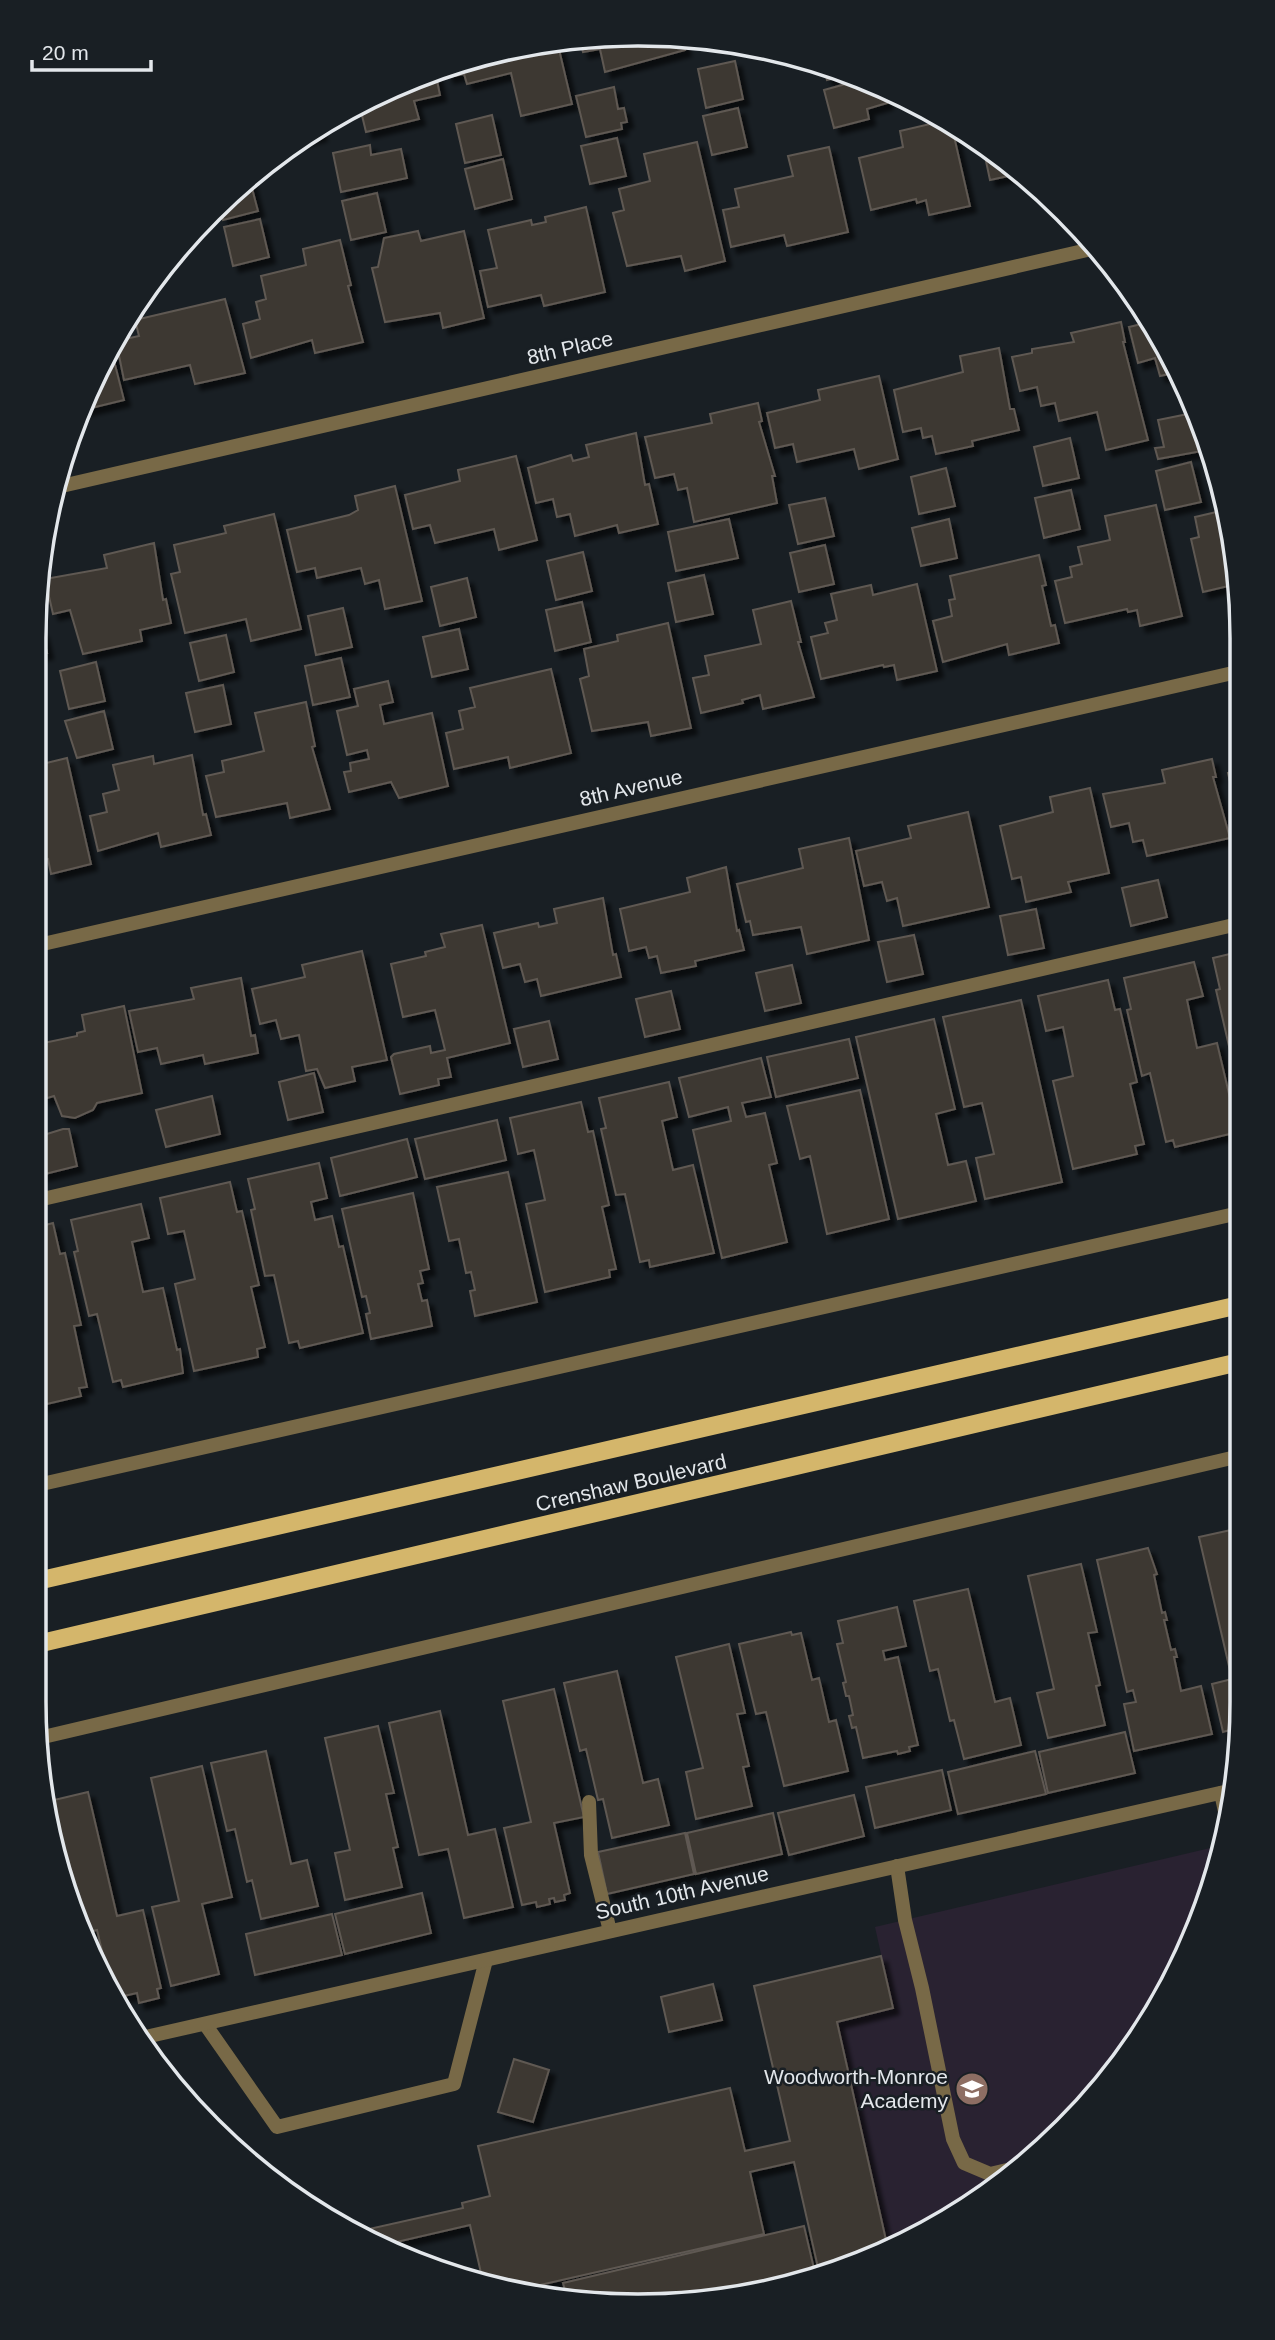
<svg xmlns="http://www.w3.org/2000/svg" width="1275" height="2340" viewBox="0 0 1275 2340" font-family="Arial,sans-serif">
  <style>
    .education { fill: #292231 }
    .building { fill: #3d3831; stroke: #5f5952; stroke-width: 2; filter: url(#shadow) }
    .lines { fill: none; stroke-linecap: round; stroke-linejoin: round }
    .lane { stroke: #786947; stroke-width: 14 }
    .street { stroke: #786947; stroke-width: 14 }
    .primary { stroke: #d4b66b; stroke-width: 18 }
    .labels { text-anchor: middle; stroke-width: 5; stroke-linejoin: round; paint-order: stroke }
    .street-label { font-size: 21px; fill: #e3e7eb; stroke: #191f24 }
    .poi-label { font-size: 21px; fill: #e3e7eb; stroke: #191f24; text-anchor: end }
    .rim { fill: none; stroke: #e3e7eb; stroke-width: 3.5 }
  </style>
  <defs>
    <filter id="shadow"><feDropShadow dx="6" dy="6" stdDeviation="2" flood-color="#0009"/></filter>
  </defs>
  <rect width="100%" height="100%" fill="#191f24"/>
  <path class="education" d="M1223,1845L1221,1859L1161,2004L1036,2157L888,2249L837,2022L893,2008L875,1927Z"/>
  <path class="building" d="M598,35L682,37L685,50L605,72L600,49L583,52L579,38Z
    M557,41L572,104L521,116L511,73L467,84L464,74L448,77L445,67L481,54Z
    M735,61L743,99L706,108L698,69Z
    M823,63L831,65L852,74L827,80Z
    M435,71L440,95L414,101L419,119L366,132L359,103Z
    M860,80L883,88L887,103L867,109L869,119L834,128L824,90Z
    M614,87L618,109L624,108L627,122L621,123L622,129L586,137L576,96Z
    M738,108L747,147L712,155L703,116Z
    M492,115L501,155L465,163L456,124Z
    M947,120L951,123L970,206L929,215L926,200L917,203L916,199L871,210L859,158L903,147L900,131Z
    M319,127L321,135L298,141Z
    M617,138L626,176L590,184L581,146Z
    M697,142L725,261L685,271L681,256L627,266L613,213L624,210L619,189L650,181L644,154Z
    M370,145L371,155L401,149L407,178L341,192L333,153Z
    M829,147L848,232L787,246L784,235L731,247L723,210L739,207L735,189L793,176L788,156Z
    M983,147L1018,174L990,180Z
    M503,159L512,199L475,209L465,169Z
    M249,177L258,211L223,220L219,205Z
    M377,193L386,232L351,240L342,201Z
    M586,207L605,292L544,306L541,295L488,307L480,271L497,268L488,230L531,220L532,225L546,222L545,217Z
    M260,219L269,257L233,266L224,227Z
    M418,231L421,241L464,231L484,318L443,328L440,313L385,322L372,268L378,267L384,238Z
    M340,240L351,285L348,286L363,342L315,353L312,340L251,358L243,324L260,319L256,302L266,299L261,276L306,265L303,249Z
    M225,299L245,373L195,384L190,365L124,380L116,341L139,336L135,320Z
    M1121,322L1125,342H1123L1148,440L1106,450L1097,412L1059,421L1055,403L1041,406L1037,387L1020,391L1012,357L1032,353V349L1074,342L1071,333Z
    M1150,322L1183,388L1178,389L1174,373L1160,376L1155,358L1138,363L1129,327Z
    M110,345L124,400L83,410Z
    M999,348L1010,409H1014L1019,430L972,441L973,446L936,454L932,436L923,438L921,428L903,432L894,390L963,372L960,356Z
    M879,376L898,459L859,469L854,449L797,462L793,444L775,448L767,413L820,400L818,390Z
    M758,403L762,421L759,422L775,476H772L777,503L694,522L687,488L678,490L674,474L655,478L645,437L712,423L710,414Z
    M1193,413L1202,451L1158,459L1155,448L1164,447L1158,420Z
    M636,433L645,485L649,484L658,524L619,533L617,525L575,536L570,514L557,517L553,499L536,503L528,468L571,455L573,461L589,457L586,445Z
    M1070,438L1079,478L1043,486L1034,447Z
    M516,456L537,540L499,550L494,529L435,543L430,525L413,529L405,495L460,481L458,470Z
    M1191,462L1201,502L1165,510L1156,471Z
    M946,468L955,506L919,514L911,477Z
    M395,486L422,601L385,609L379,580L365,584L361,568L317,578L315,568L297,572L287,530L349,515L358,510L355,496Z
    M1071,490L1080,529L1044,538L1035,498Z
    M825,498L834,536L798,544L789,505Z
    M1156,505L1182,616L1140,626L1137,610L1128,612L1127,609L1065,623L1055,581L1072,577L1070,567L1082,564L1078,547L1110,540L1105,516Z
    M1225,510L1237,559V584L1203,592L1191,539L1199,537L1195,517Z
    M274,514L301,629L251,641L246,619L185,633L171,574L180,572L174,545L226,533L224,526Z
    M729,519L738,558L676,571L668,532Z
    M949,519L957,558L921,566L912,528Z
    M154,543L163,600L166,599L171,623L140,630L142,641L83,654L70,610L53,614L45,579L107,568L104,555Z
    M825,545L834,584L799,592L790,553Z
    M583,552L592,591L556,600L547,561Z
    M1039,555L1046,585L1042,586L1051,626L1055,625L1059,643L1009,655L1007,644L943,662L933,621L952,616L949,600L955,599L950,576Z
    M704,575L713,614L676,622L668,583Z
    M467,578L476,617L440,626L431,587Z
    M917,584L937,671L897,680L894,665L884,667L883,665L821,679L811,637L828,633L825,623L837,620L831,594L871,585L873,595Z
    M791,601L801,642H798L814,697L763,709L760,695L742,700L743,703L701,713L693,678L709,675L705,656L761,644L753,610Z
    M582,602L591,642L555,651L546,610Z
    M343,608L352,647L316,655L308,616Z
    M35,616L38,633L42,632L47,653L34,655Z
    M668,623L691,728L651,736L648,722L592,731L580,679L589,676L584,649L618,641L617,635Z
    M459,629L468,669L432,677L423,637Z
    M226,635L234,672L199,681L190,643Z
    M341,658L350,697L313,705L305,666Z
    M96,662L105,701L69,709L60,671Z
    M551,669L571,753L510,768L508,757L454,769L446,733L463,729L459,711L475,707L470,688Z
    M388,681L393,702L380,705L384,724L432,713L448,786L399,798L391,782L349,792L344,772L351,771L350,763L369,759L367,750L347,755L337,711L358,706L354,689Z
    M223,685L231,724L195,732L186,693Z
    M306,702L315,746L312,747L330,809L290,818L287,803L216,817L206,776L224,772L222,761L264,751L255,713Z
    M104,711L113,749L77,758L65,721Z
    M192,755L203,815L206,814L211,835L161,847L158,833L98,851L90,816L107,812L103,794L119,790L113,765L153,756L154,764Z
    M67,758L91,864L51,874L48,859L34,862V766Z
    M1212,759L1216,777H1213L1230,838L1147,856L1143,840L1133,842L1129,823L1111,827L1103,794L1165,783L1162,770Z
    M1237,770V813L1228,773Z
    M1090,788L1109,873L1068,882L1071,892L1026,902L1021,877L1012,879L1000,826L1053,812L1050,797Z
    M968,812L989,907L903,926L897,898L887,901L882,882L864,886L856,851L911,838L908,826Z
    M849,838L869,940L807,954L801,927L753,935L750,921L746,922L737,884L803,868L799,849Z
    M726,867L737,931L739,930L744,950L695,961L696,966L661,973L657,956L649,958L646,947L629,951L620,909L690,892L687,878Z
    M1158,880L1167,917L1131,926L1122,888Z
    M603,898L613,955L616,954L621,977L541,996L537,979L525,982L520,964L503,968L494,933L538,923L539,927L557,923L554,909Z
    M1036,909L1044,948L1008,955L1000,916Z
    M482,925L510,1043L447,1058L451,1077L438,1079L439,1085L400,1094L391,1057L394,1054L430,1046L431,1053L445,1050L435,1010L403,1017L391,964L426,956L425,952L445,947L441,934Z
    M914,935L923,974L887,982L878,942Z
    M362,951L387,1060L352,1067L355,1081L325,1088L317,1069L306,1071L299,1035L281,1039L276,1020L260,1024L252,989L305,977L302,965Z
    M1238,952V1085L1216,990L1220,989L1213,958Z
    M1194,962L1203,996L1187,1000L1197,1048L1217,1043L1238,1132L1175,1147L1173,1140L1166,1142L1150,1073L1142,1076L1127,1010L1131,1009L1124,978Z
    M792,965L801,1003L765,1011L756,973Z
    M241,978L251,1036L255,1035L258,1053L205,1064L203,1055L161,1064L157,1048L138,1052L129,1011L194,999L191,988Z
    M1108,980L1115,1010L1120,1009L1137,1082L1130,1084L1144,1144L1135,1146L1137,1154L1073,1169L1053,1081L1073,1076L1063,1027L1046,1031L1038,996Z
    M671,991L680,1029L645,1037L636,999Z
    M1021,1000L1062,1182L985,1199L976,1158L994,1154L982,1103L964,1107L943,1017Z
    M124,1006L142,1093L97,1103L93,1110L75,1118L62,1116L54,1096L44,1099L42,1089L34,1091V1045L77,1036V1033L85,1031L82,1015Z
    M934,1019L955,1109L936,1114L948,1165L966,1161L976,1201L898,1219L856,1037Z
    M549,1021L558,1059L523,1067L514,1029Z
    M849,1039L858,1078L776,1097L767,1057Z
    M761,1058L771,1097L742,1103L746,1117L765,1113L777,1163L769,1165L787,1242L722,1258L693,1130L731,1121L728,1107L689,1117L679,1078Z
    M314,1073L323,1112L288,1120L279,1082Z
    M669,1082L677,1117L662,1121L673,1170L693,1165L714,1253L650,1267L649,1260L640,1262L625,1194L616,1195L601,1129L606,1128L599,1098Z
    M860,1090L889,1219L827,1234L810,1156L800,1159L787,1106Z
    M212,1096L220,1134L166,1147L156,1110Z
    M581,1102L588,1132L593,1131L609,1205L602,1207L616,1269L609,1270L610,1277L545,1292L526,1204L545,1200L534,1150L518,1154L510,1118Z
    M497,1120L506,1160L425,1179L415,1139Z
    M63,1129H69L77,1166L41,1175L34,1138Z
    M407,1139L417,1177L340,1196L331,1158Z
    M319,1163L327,1198L311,1202L315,1220L332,1216L339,1247L343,1246L363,1333L300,1348L298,1341L289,1343L274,1275L265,1276L251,1210L255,1209L248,1179Z
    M508,1172L537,1302L475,1316L470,1291L475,1290L471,1272L466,1273L459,1239L449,1241L437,1187Z
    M230,1182L237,1212L242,1211L259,1285L251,1287L265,1347L257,1349L258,1357L194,1371L175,1284L195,1279L184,1231L168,1234L160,1198Z
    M413,1193L429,1269L420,1271L423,1283L418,1284L422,1301L427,1300L432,1326L371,1339L366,1314L370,1313L366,1296L362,1297L342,1209Z
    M141,1204L149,1238L132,1242L143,1292L163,1288L177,1350L180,1349L183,1373L123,1387L121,1380L113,1382L97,1314L89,1316L74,1252L78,1251L71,1220Z
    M53,1223L60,1254L65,1253L81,1325L74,1326L87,1387L79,1388L81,1396L34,1407V1228Z
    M1240,1528V1727L1223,1732L1212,1684L1232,1679L1199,1537Z
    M1148,1548L1157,1574L1154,1575L1162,1613L1165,1612L1167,1620H1164L1171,1650L1175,1649L1177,1657H1174L1181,1691L1201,1686L1212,1734L1134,1751L1124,1704L1136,1702L1133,1690L1127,1692L1097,1560Z
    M1081,1564L1097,1632L1088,1633L1100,1685L1096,1686L1105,1725L1048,1738L1037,1693L1054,1689L1028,1576Z
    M968,1589L995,1702L1010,1698L1021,1745L964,1759L954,1720L950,1721L938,1669L930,1671L914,1601Z
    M897,1607L906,1646L883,1651L885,1660L898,1657L918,1745L909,1747L910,1751L898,1754L897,1751L863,1758L856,1727L852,1728L849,1716L853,1715L849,1696H846L843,1683L846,1682L837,1644L843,1643L838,1621Z
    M791,1632L792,1635L801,1633L812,1680L819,1678L829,1722L836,1720L848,1771L784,1786L766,1712L756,1714L739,1644Z
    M729,1644L745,1713L737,1714L749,1766L743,1767L752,1806L696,1819L686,1772L703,1768L676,1657Z
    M617,1671L643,1783L658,1779L669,1825L612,1838L603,1799L598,1800L586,1749L580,1751L564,1683Z
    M554,1689L584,1817L554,1823L570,1893L564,1895L565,1900L555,1902L554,1898L549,1899L550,1904L537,1907L536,1902L522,1905L504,1828L531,1822L503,1701Z
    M440,1711L468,1835L495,1829L513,1907L464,1918L448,1849L419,1855L389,1723Z
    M378,1726L394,1793L386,1794L398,1847L393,1848L402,1887L345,1900L335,1853L350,1850L325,1738Z
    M1125,1732L1135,1773L1048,1793L1039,1752Z
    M266,1751L291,1864L307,1860L318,1906L261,1919L252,1880L247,1882L235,1829L227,1831L211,1763Z
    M1035,1751L1046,1794L958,1814L948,1772Z
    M202,1766L232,1897L202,1904L219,1974L171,1986L152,1907L179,1901L151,1778Z
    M942,1770L951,1810L875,1828L866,1787Z
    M88,1792L117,1916L143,1910L161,1988L157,1989L159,1998L139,2003L137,1993L119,1997L108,1976L97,1930L84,1933L65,1897L50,1801Z
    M854,1795L864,1836L789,1855L778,1813Z
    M773,1813L782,1854L696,1874L687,1833Z
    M685,1833L694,1874L607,1894L598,1852Z
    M422,1893L431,1933L345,1954L335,1914Z
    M332,1914L342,1955L255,1975L246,1934Z
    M881,1956L893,2008L837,2022L888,2249L869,2261L819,2272L794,2162L750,2172L764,2234L518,2290L484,2286L470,2225L388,2244L360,2231L463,2208L462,2203L490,2196L478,2146L730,2088L745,2151L790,2141L754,1986Z
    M713,1984L722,2020L669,2032L661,1997Z
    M514,2059L549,2070L533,2122L498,2112Z
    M804,2226L815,2273L677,2305L566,2294L563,2283Z"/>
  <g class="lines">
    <path class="lane" d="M34,1201L1238,924
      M1221,1793L1227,1821
      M589,1802L591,1855L610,1931
      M897,1866L905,1920L922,1988L953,2139L964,2163L990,2174L1020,2167
      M205,2024L277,2127L454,2084L486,1960"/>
    <path class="street" d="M53,488L1096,248
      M34,946L1237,672
      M33,1486L1239,1213
      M39,1738L1240,1456
      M141,2038L1233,1790"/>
    <path class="primary" d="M33,1582L1239,1305
      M33,1645L1239,1362"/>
  </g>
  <defs>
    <symbol id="school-disc" viewBox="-11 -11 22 22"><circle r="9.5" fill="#8d6e63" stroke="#191f24"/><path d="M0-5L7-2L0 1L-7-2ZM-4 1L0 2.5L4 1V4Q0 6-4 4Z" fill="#fff"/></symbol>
  </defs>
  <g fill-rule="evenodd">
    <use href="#school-disc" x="953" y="2070" width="38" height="38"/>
  </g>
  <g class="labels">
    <g class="street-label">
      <text transform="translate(570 348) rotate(-13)" y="7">8th Place</text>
      <text transform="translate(631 788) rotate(-13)" y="7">8th Avenue</text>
      <text transform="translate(631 1483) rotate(-13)" y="7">Crenshaw Boulevard</text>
      <text transform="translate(682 1893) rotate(-13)" y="7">South 10th Avenue</text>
    </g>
    <g class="poi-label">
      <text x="948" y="2084">Woodworth-Monroe<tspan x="948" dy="24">Academy</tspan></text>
    </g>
  </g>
  <path d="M0 0H1275V2340H0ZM638 46H638A592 592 0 0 1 1230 638V1702A592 592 0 0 1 638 2294H638A592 592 0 0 1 46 1702V638A592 592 0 0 1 638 46Z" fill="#191f24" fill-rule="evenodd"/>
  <path class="rim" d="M638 46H638A592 592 0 0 1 1230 638V1702A592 592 0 0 1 638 2294H638A592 592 0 0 1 46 1702V638A592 592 0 0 1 638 46Z"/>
  <path d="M32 60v10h119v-10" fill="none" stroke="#e3e7eb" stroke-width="3.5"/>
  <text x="42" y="60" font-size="21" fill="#e3e7eb" stroke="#191f24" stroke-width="5" paint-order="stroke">20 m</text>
</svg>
